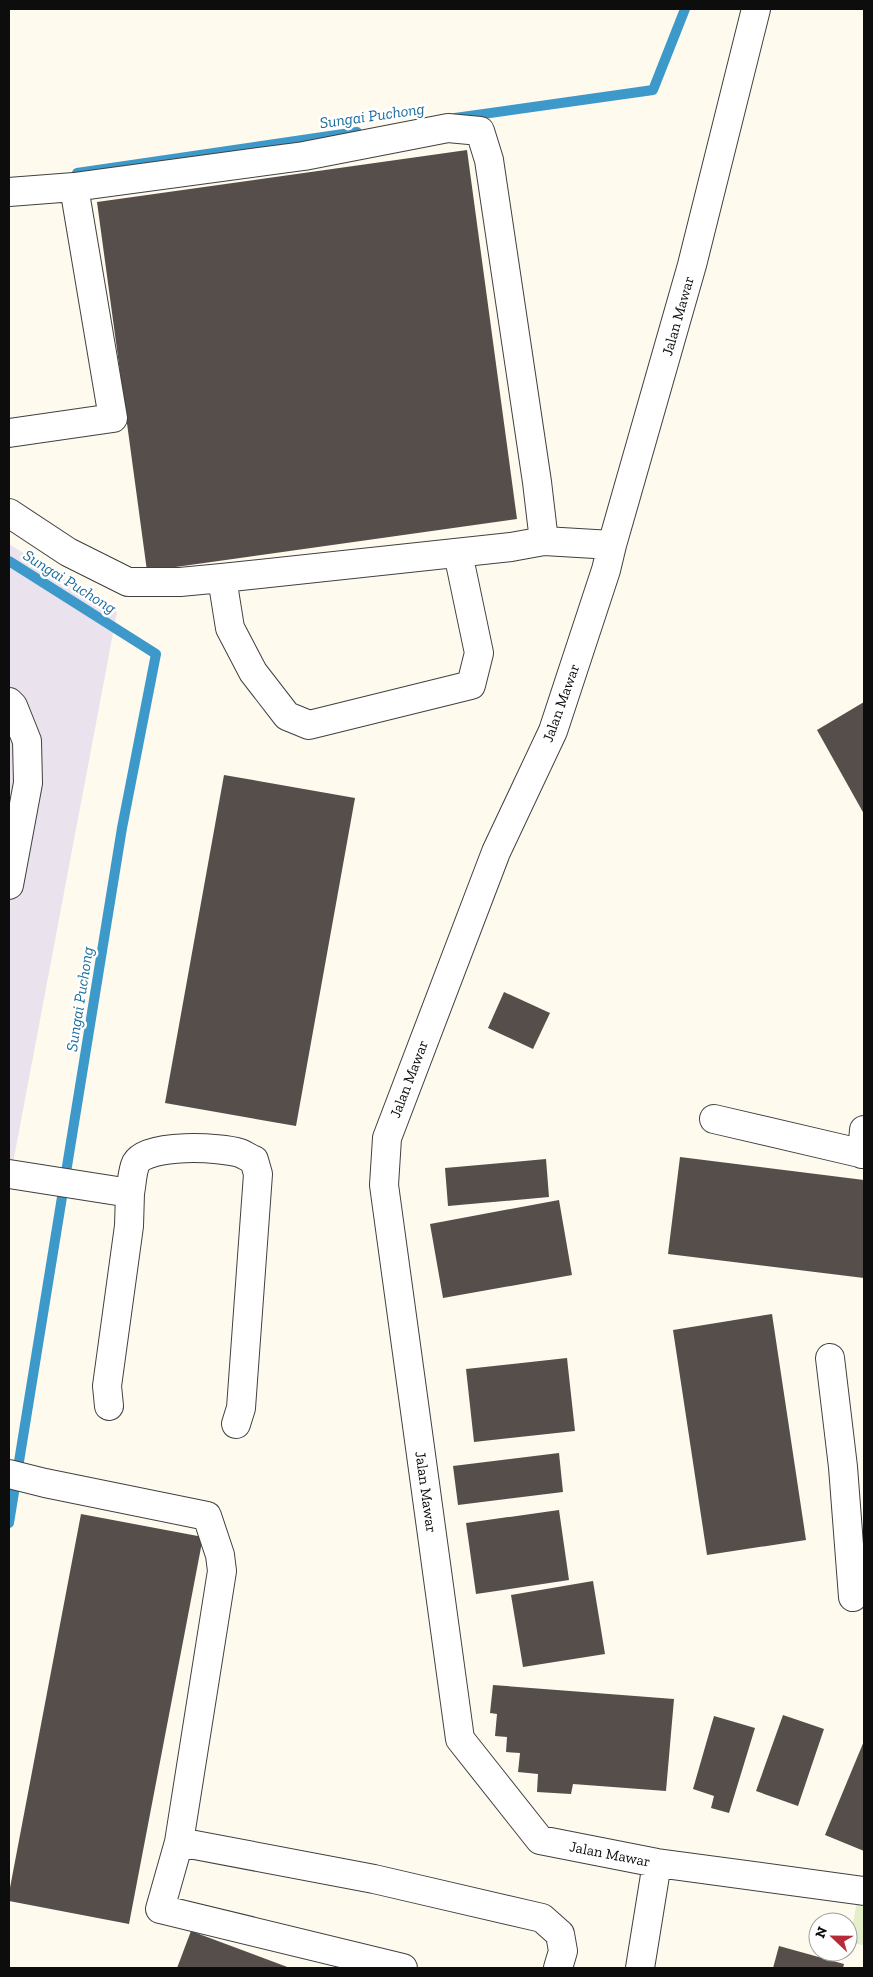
<svg xmlns="http://www.w3.org/2000/svg" width="873" height="1977" viewBox="0 0 873 1977" font-family="'Zilla Slab',serif">
  <style>
    .industrial { fill: #eae2ec }
    .pitch { fill: #e4efca }
    .lines { fill: none; stroke-linecap: round; stroke-linejoin: round }
    .stream { stroke: #3d99c9; stroke-width: 10 }
    .building { fill: #554e4a }
    .minor-casing { stroke: #404040; stroke-width: 30 }
    .minor { stroke: #fff; stroke-width: 28 }
    .labels { text-anchor: middle; stroke-width: 5; stroke-linejoin: round; paint-order: stroke }
    .street-label { font-size: 15px; fill: #0d0d0d; stroke: #fff }
    .water-label { font-size: 16px; font-style: italic; fill: #1a6a9b; stroke: #fff }
  </style>
  <rect width="100%" height="100%" fill="#fefaee"/>
  <path class="industrial" d="M9,544L117,612L9,1184Z"/>
  <path class="pitch" d="M857,1900L864,1902V1945L850,1943Z"/>
  <g class="lines">
    <path class="stream" d="M455,118L653,90L685,9
      M77,173L357,132
      M9,561L156,654L122,828L9,1523"/>
  </g>
  <path class="building" d="M467,150L517,519L147,571L97,202Z
    M864,702V814L817,730Z
    M224,775L355,798L296,1126L165,1103Z
    M504,992L550,1013L533,1049L488,1028Z
    M680,1157L864,1180V1278L668,1254Z
    M546,1159L549,1197L448,1206L445,1168Z
    M559,1200L572,1275L443,1298L430,1224Z
    M772,1314L806,1540L707,1555L673,1330Z
    M567,1358L575,1431L474,1442L466,1369Z
    M559,1453L563,1492L458,1505L453,1466Z
    M559,1510L569,1580L476,1594L466,1523Z
    M81,1514L203,1537L129,1924L9,1901V1893Z
    M593,1581L605,1654L523,1667L511,1595Z
    M493,1685L674,1699L666,1791L573,1784L571,1794L537,1792L538,1774L518,1772L520,1753L506,1752L507,1737L495,1736L497,1714L490,1713Z
    M783,1715L824,1729L798,1806L756,1791Z
    M714,1716L755,1728L729,1813L711,1808L714,1796L693,1789Z
    M864,1741V1851L825,1835Z
    M191,1931L290,1968H177Z
    M779,1946L844,1964L843,1968H773Z"/>
  <g class="lines">
    <defs>
      <path id="minor" d="M756,9L692,265L612,545L606,570L553,731L496,852L387,1138L384,1185L460,1739L540,1840L657,1863L864,1891
        M9,192L74,187L304,156L448,128L480,131L489,160L537,482L544,541L511,547L222,578L180,582H128L68,552L9,513
        M9,433L113,418L74,187
        M544,541L612,545
        M222,578L230,628L253,672L287,716L309,725L471,685L479,653L458,553
        M9,702L13,706L27,741L28,783L9,885
        M714,1119L864,1154
        M862,1154L864,1130
        M9,1174L130,1193C132,1184 132,1171 136,1163C147,1143 221,1147 240,1153C245,1155 249,1158 254,1160L258,1174L241,1408L236,1424
        M830,1358L843,1467L853,1597
        M109,1406L107,1386L129,1226L130,1193
        M9,1474L45,1483L207,1516L220,1555L222,1571L179,1842L160,1909L403,1968
        M179,1842L374,1879L542,1918L560,1934L563,1951L558,1968
        M640,1968L657,1863"/>
    </defs>
    <use href="#minor" class="minor-casing"/>
    <use href="#minor" class="minor"/>
  </g>
  <g class="labels">
    <g class="street-label">
      <text transform="translate(678 316) rotate(-74)" y="5">Jalan Mawar</text>
      <text transform="translate(561 703) rotate(-70)" y="5">Jalan Mawar</text>
      <text transform="translate(409 1079) rotate(-69)" y="5">Jalan Mawar</text>
      <text transform="translate(426 1492) rotate(82)" y="5">Jalan Mawar</text>
      <text transform="translate(610 1854) rotate(11)" y="5">Jalan Mawar</text>
    </g>
    <g class="water-label">
      <text transform="translate(372 115) rotate(-8)" y="6">Sungai Puchong</text>
      <text transform="translate(70 581) rotate(32)" y="6">Sungai Puchong</text>
      <text transform="translate(79 999) rotate(-81)" y="6">Sungai Puchong</text>
    </g>
  </g>
  <rect width="873" height="1977" fill="none" stroke="#0d0d0d" stroke-width="20"/>
  <g transform="translate(833 1937) rotate(292)"><circle r="24" fill="#ffffff" stroke="#9e9e9e"/>
  <path d="M0-4L9 19L0 12L-9 19Z" fill="#b92a38"/>
  <text y="-8" font-size="14" font-weight="bold" text-anchor="middle" fill="#0d0d0d">N</text>
  </g>
</svg>
